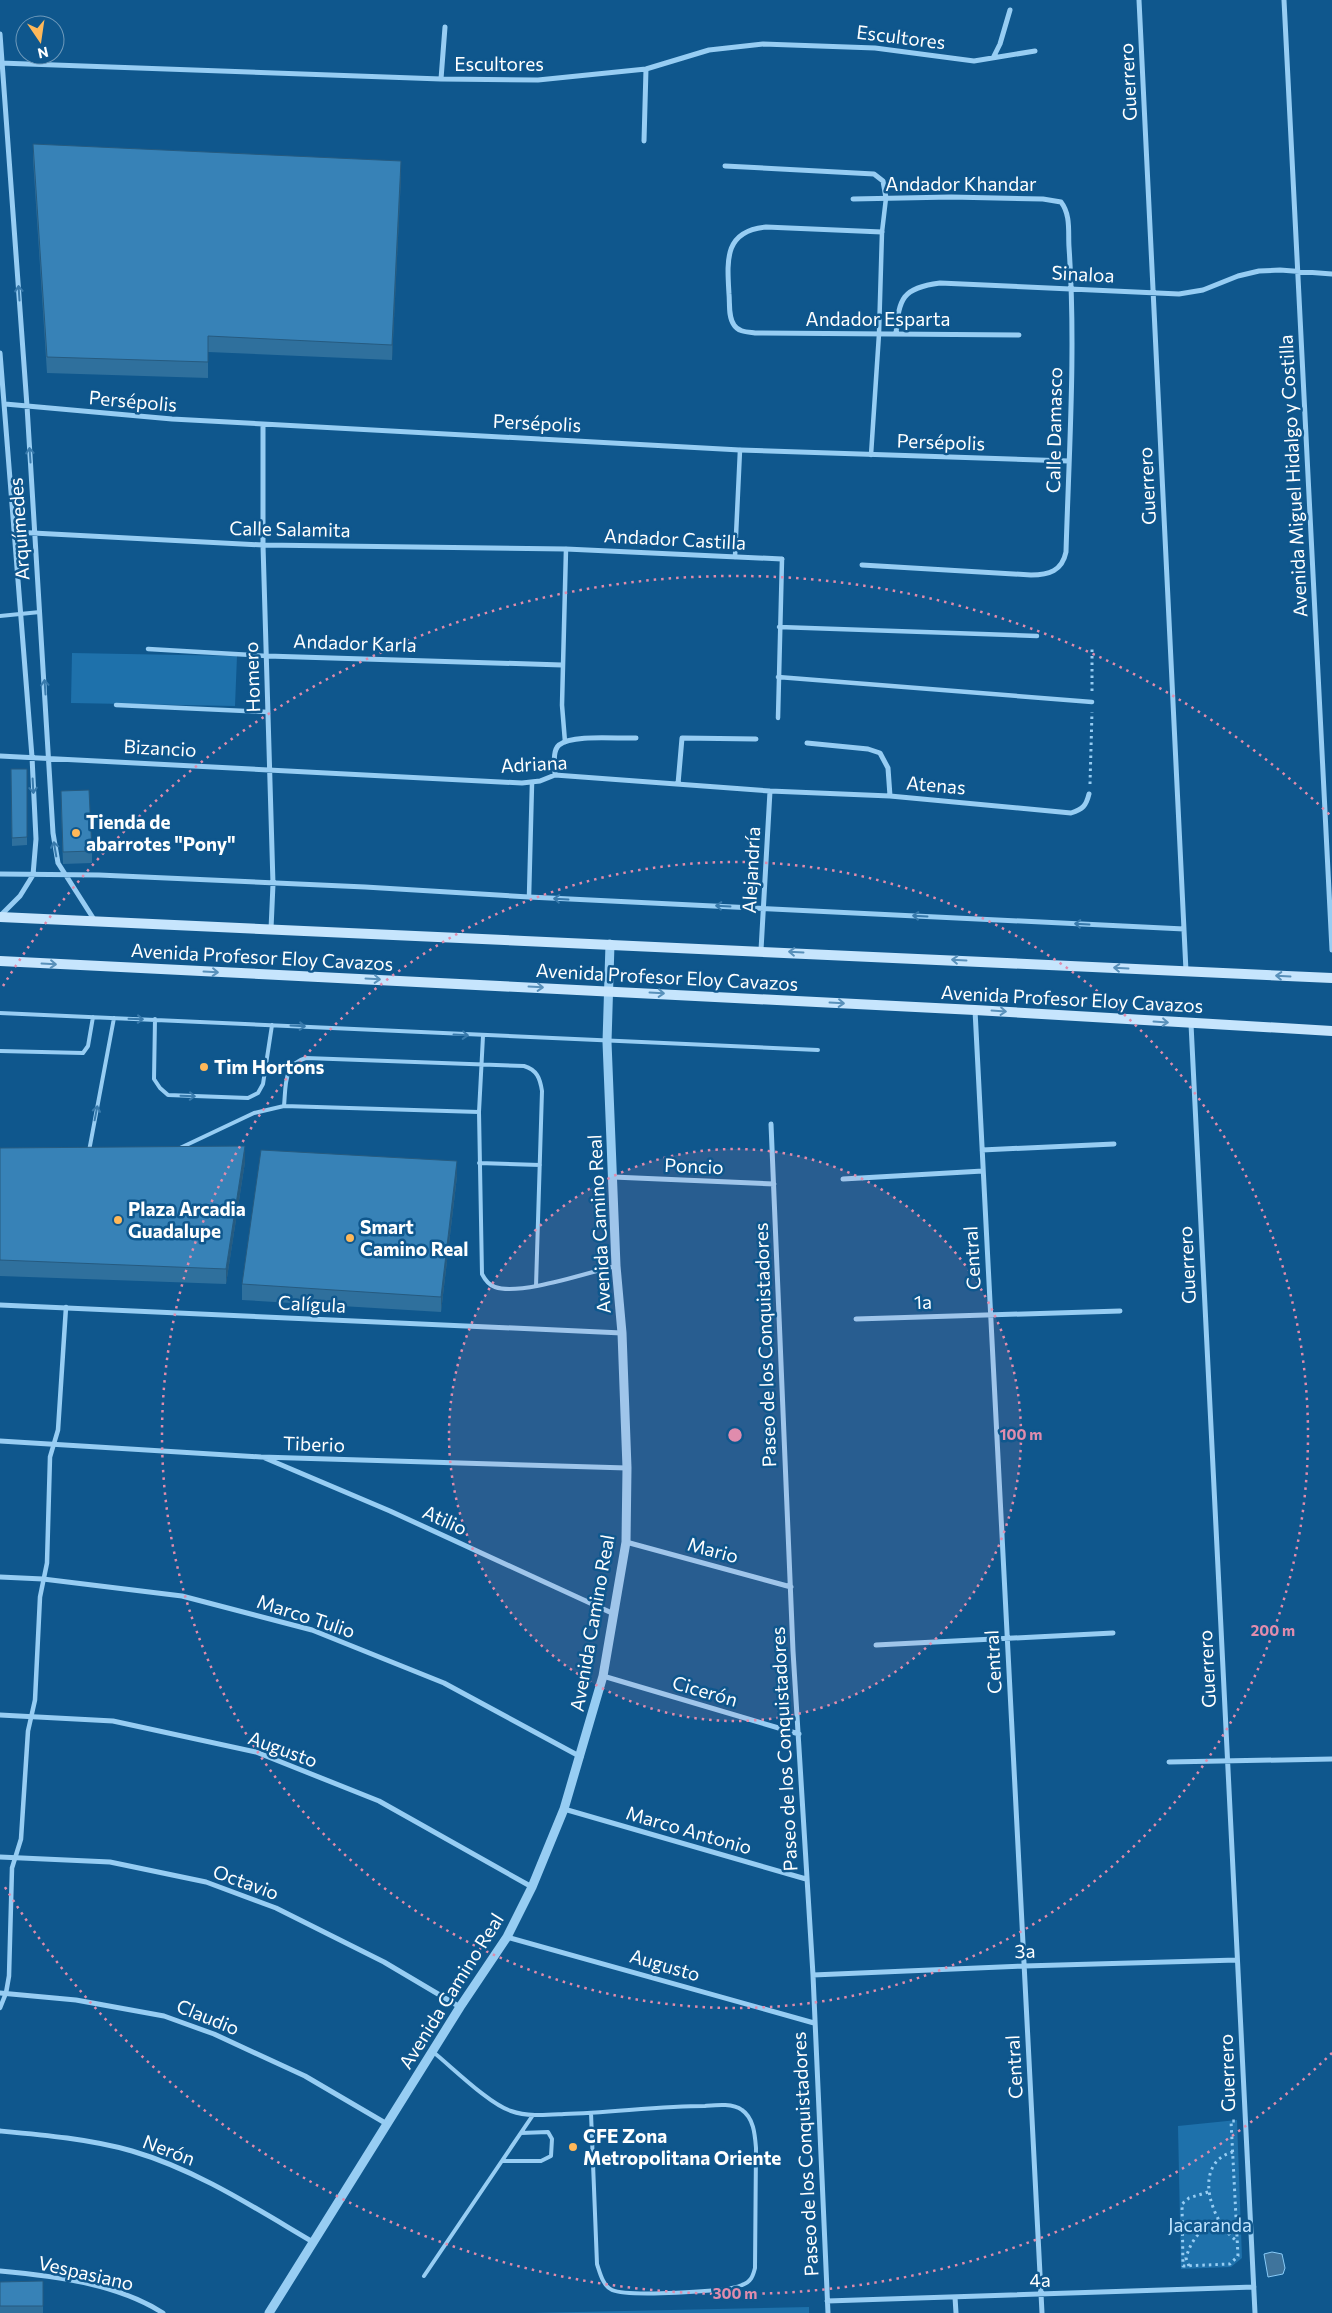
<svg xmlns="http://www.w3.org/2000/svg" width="1332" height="2313" viewBox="0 0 1332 2313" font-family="Commissioner,sans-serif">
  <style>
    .green { fill: #1e71ab }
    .water { fill: #3f749c; stroke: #88caf7 }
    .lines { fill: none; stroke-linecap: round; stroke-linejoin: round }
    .path { stroke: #97cdf3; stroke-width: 3; stroke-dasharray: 2.5 4; stroke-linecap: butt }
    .service { stroke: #97cdf3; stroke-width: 4 }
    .pedestrian { stroke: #97cdf3; stroke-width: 4.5 }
    .minor { stroke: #97cdf3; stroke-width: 5 }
    .tertiary { stroke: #97cdf3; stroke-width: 9 }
    .secondary { stroke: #c6e5fd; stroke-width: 10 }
    .wall { fill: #2f709d }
    .shaded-wall { fill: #265b80 }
    .building { fill: #3782b7; stroke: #265b80 }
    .oneway { stroke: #387aac }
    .oneway2 { stroke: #5890ba }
    .ring { fill: none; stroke: #e08cad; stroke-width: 2.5; stroke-dasharray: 2.5 5 }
    .poi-dot { fill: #ffb859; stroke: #0f578d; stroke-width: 2 }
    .labels { text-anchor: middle; stroke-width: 5; stroke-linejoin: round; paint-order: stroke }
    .street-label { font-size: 19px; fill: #fff; stroke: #0f578d }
    .poi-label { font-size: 19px; font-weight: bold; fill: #fff; stroke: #0f578d; text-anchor: start }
    .park-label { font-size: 19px; fill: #bee3fe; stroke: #0f578d }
    .centre { fill: #e08cad; stroke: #0f578d; stroke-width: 2.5 }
    .ring-label { font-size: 15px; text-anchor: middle; font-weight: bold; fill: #e08cad; stroke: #0f578d; stroke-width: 5; stroke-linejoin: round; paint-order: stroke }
  </style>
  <rect width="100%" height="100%" fill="#0f578d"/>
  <path class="green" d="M72,653L237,656L235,706L71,703Z
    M1237,2120L1242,2258L1231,2267L1181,2269L1178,2126Z
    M809,2307V2313H530Z"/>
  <path class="water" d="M1272,2252L1282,2254L1285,2268L1283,2274L1268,2277L1264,2254Z"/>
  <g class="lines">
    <path class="path" d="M1092,691V646
      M1090,784L1092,712
      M1233,2152C1191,2163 1211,2223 1237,2241
      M1208,2192L1189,2198L1182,2204L1183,2266L1230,2264L1238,2256L1231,2121H1235
      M1189,2266L1186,2258C1191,2240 1201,2228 1218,2220"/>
    <path class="service" d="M0,616L40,612
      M0,1013L818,1050
      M155,1019L154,1079L160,1088L168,1095L248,1098L258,1093L263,1084L272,1025
      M483,1036L479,1112L482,1274C485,1280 489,1285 495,1287C520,1296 589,1272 616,1266
      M0,1051L83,1053L88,1046L93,1017
      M284,1106C286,1086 283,1064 306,1058L524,1066C537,1070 540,1078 542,1091L536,1286
      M180,1148L254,1113L284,1106L479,1112
      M89,1151L114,1018
      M479,1163L540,1165
      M432,2051C452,2067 489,2104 511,2111C528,2117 547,2115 564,2114C611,2113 658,2106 705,2106C716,2105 733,2103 742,2110C754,2118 755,2136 756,2148L755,2268C753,2276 751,2282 742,2285C725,2292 628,2297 612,2290C603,2286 600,2273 597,2264L591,2113
      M502,2161H541L551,2156L552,2139L548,2132L521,2133
      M424,2276L533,2115"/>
    <path class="pedestrian" d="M871,455L879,334L882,232L886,198
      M735,557L740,450
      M779,627L1037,636
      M148,649L267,656
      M778,677L1092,702
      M116,705L268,712
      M778,718L782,559
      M565,742L562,705L566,549
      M529,897L532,783
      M0,2008L6,1993L9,1976L12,1868L21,1839L28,1731L35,1700L40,1597L47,1563L50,1457L58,1430L66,1307"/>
    <path class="minor" d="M1139,0L1186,971
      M1284,0L1332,950
      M0,34L27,406L53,833L58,863L95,921
      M993,58L1000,44L1010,10
      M0,63L441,79L538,80L646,69L709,50L763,44L875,48L974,61L1035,51
      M441,79L445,27
      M644,141L646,69
      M725,166L874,174L883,181L886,198
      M853,199L951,197L1043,199L1061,202C1071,215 1068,232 1069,247C1076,348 1069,450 1066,552C1062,571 1049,575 1031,575L862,565
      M882,232L766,227C724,231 727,260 729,294C730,303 728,317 734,325C738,332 748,332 755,333L1019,335
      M896,334C899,298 902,288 940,283L1179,294L1203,290L1238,276L1259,271L1280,270L1332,274
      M0,353L32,757L36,839L33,875L20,896L0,916
      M5,404L172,419L740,450L1069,461
      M263,424V545L273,884L271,929
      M14,532L263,545L566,549L782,559
      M267,656L562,665
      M807,743L868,749L880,753L888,768L890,796
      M0,756L522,783L540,781L555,775L770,791L890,796L1071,813C1083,809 1086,806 1089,794
      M555,775C555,766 552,751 559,745C572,734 619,739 636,738
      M678,784L682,738L756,739
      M0,874L99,875L365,887L529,897L1184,929
      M761,950L770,791
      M975,1010L1042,2313
      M1191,1024L1255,2313
      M771,1124L793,1651L813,1975L828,2313
      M982,1150L1114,1144
      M613,1177L774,1184
      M843,1179L983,1171
      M0,1305L622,1333
      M856,1319L1120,1311
      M0,1441L261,1457L627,1468
      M265,1458L390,1511L614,1614
      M626,1542L791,1587
      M0,1577L43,1579L182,1596L312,1630L444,1683L581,1757
      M876,1645L1113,1633
      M603,1676L799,1734
      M0,1715L113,1721L256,1752L379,1801L532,1887
      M1169,1762L1332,1759
      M564,1809L806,1879
      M0,1857L110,1862L206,1882L276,1908L384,1962L460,2007
      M507,1937L814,2023
      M813,1975L1024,1966L1237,1960
      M0,1993L76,2000L164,2016L214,2034L305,2076L387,2124
      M0,2131C44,2135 89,2139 132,2151C197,2170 255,2208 313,2242
      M0,2271C54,2276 116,2283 163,2313
      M955,2297L956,2313
      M827,2301L1254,2287"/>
    <path class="tertiary" d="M269,2313L460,2007L507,1937L532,1887L564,1809L603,1676L626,1542L627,1468L622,1333L616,1266L607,1042L610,944"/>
    <path class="secondary" d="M0,917L1332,978
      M0,961L975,1010L1332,1031"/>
  </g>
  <path class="wall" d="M33,144L401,177L392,360L208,352V378L47,373L33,159Z
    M11,769H27V845L12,846Z
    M61,803L92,851V863L63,864Z
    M0,1148L245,1162L226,1284L0,1276Z
    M457,1176L441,1312L242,1300V1284Z
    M43,2281V2313H0V2282Z"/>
  <path class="shaded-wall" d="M401,161V177L392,360V345Z
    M245,1146V1162L226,1284V1269Z
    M457,1161V1176L441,1312V1297Z"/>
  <path class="building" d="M33,144L401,161L392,345L208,336V362L47,357Z
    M11,769H27V837L12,838Z
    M89,790L92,851L63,852L61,791Z
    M245,1146L226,1269L0,1260V1148Z
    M261,1150L457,1161L441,1297L242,1284Z
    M43,2281V2306H0V2282Z"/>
  <defs><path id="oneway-shaft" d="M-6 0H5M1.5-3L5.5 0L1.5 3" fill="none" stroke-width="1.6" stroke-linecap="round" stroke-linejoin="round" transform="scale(1.25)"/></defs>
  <g class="oneway">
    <use href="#oneway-shaft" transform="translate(19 293) rotate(-94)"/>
    <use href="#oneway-shaft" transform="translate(30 455) rotate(-94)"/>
    <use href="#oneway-shaft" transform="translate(45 687) rotate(-94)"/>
    <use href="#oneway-shaft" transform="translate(33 786) rotate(87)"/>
    <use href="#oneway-shaft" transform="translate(55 849) rotate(-100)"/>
    <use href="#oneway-shaft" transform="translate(561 899) rotate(-177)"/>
    <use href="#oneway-shaft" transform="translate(723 906) rotate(-177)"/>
    <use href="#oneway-shaft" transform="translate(920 916) rotate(-177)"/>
    <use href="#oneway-shaft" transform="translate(1082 924) rotate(-177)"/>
    <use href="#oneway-shaft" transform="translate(136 1019) rotate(2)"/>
    <use href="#oneway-shaft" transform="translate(298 1026) rotate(3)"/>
    <use href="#oneway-shaft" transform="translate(461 1035) rotate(3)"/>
    <use href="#oneway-shaft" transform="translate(188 1096) rotate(2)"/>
    <use href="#oneway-shaft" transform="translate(96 1113) rotate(-79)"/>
  </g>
  <g class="oneway2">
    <use href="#oneway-shaft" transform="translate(796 952) rotate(-177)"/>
    <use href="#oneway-shaft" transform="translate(959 960) rotate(-177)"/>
    <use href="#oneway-shaft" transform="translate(49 964) rotate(3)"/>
    <use href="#oneway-shaft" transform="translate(1121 968) rotate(-177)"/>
    <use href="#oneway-shaft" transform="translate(211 972) rotate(3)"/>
    <use href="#oneway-shaft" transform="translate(1283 976) rotate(-177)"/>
    <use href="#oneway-shaft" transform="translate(373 979) rotate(3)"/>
    <use href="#oneway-shaft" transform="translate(536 987) rotate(3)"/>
    <use href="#oneway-shaft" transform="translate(657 993) rotate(3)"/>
    <use href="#oneway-shaft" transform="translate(837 1003) rotate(3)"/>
    <use href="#oneway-shaft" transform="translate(999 1011) rotate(4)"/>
    <use href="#oneway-shaft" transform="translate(1161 1022) rotate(4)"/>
  </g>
  <circle cx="735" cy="1435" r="286" fill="#e08cad" fill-opacity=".12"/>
  <g class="ring">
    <circle cx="735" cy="1435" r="286"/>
    <circle cx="735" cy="1435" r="573"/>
    <path d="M1332 2053A859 859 0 0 1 3 1884M3 986A859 859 0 0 1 1332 817"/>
  </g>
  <g class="poi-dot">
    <circle cx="76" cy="833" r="5"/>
    <circle cx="204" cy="1067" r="5"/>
    <circle cx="118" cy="1220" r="5"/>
    <circle cx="350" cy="1238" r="5"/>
    <circle cx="573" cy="2147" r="5"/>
  </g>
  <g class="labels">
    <g class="street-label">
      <text transform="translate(901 37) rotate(7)" y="7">Escultores</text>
      <text x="499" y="71">Escultores</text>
      <text transform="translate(1128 82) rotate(-93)" y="7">Guerrero</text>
      <text x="961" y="191">Andador Khandar</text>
      <text transform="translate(1083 274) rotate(3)" y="7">Sinaloa</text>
      <text x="878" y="326">Andador Esparta</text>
      <text transform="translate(133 401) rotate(5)" y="7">Persépolis</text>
      <text transform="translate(537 423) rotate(3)" y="7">Persépolis</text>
      <text transform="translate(1054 430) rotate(-89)" y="7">Calle Damasco</text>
      <text transform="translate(941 442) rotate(2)" y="7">Persépolis</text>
      <text transform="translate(1293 476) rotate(-93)" y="7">Avenida Miguel Hidalgo y Costilla</text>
      <text transform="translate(1147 486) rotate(-93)" y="7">Guerrero</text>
      <text transform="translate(19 529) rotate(-94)" y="7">Arquímedes</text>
      <text transform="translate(290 529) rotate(1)" y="7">Calle Salamita</text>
      <text transform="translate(675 539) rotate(3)" y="7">Andador Castilla</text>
      <text transform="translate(355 643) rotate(2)" y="7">Andador Karla</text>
      <text transform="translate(252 677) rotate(-92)" y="7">Homero</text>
      <text transform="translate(160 748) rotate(3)" y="7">Bizancio</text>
      <text transform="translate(534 764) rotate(-3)" y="7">Adriana</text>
      <text transform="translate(936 785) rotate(5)" y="7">Atenas</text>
      <text transform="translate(751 870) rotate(-87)" y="7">Alejandría</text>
      <text transform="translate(262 957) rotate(3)" y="7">Avenida Profesor Eloy Cavazos</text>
      <text transform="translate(667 977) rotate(3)" y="7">Avenida Profesor Eloy Cavazos</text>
      <text transform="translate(1072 999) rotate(3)" y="7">Avenida Profesor Eloy Cavazos</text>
      <text transform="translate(694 1166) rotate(2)" y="7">Poncio</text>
      <text transform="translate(599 1224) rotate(-93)" y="7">Avenida Camino Real</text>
      <text transform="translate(972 1258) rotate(-93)" y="7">Central</text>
      <text transform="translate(1187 1265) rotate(-93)" y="7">Guerrero</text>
      <text transform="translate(923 1302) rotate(-2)" y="7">1a</text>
      <text transform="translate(312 1304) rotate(3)" y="7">Calígula</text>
      <text transform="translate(765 1345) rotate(-92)" y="7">Paseo de los Conquistadores</text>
      <text transform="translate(314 1444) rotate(2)" y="7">Tiberio</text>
      <text transform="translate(445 1520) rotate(24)" y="7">Atilio</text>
      <text transform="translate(713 1550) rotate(15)" y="7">Mario</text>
      <text transform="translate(306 1616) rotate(18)" y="7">Marco Tulio</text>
      <text transform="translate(592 1623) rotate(-80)" y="7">Avenida Camino Real</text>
      <text transform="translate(993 1662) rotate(-93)" y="7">Central</text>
      <text transform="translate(1207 1669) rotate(-93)" y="7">Guerrero</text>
      <text transform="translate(705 1691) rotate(16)" y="7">Cicerón</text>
      <text transform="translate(283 1749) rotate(20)" y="7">Augusto</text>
      <text transform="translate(784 1749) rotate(-93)" y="7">Paseo de los Conquistadores</text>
      <text transform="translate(689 1830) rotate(16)" y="7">Marco Antonio</text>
      <text transform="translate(246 1882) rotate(20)" y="7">Octavio</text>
      <text transform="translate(1025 1951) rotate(-2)" y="7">3a</text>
      <text transform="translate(665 1965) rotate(16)" y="7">Augusto</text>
      <text transform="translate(451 1991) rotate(-58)" y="7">Avenida Camino Real</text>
      <text transform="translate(208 2017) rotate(22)" y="7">Claudio</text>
      <text transform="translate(1014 2067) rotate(-93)" y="7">Central</text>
      <text transform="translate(1227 2073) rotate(-92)" y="7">Guerrero</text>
      <text transform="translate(169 2150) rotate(21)" y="7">Nerón</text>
      <text transform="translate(805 2154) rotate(-93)" y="7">Paseo de los Conquistadores</text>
      <text transform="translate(86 2273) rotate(13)" y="7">Vespasiano</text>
      <text transform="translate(1040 2280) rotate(-2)" y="7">4a</text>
    </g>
    <g class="poi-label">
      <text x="86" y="829">Tienda de<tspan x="86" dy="22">abarrotes "Pony"</tspan></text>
      <text x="214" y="1074">Tim Hortons</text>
      <text x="128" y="1216">Plaza Arcadia<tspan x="128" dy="22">Guadalupe</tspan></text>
      <text x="360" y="1234">Smart<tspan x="360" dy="22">Camino Real</tspan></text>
      <text x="583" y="2143">CFE Zona<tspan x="583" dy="22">Metropolitana Oriente</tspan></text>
    </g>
    <g class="park-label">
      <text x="1210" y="2232">Jacaranda</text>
    </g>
  </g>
  <circle cx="735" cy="1435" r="8" class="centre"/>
  <g class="ring-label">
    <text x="1021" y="1440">100 m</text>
    <text x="1273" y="1636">200 m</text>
    <text x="735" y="2299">300 m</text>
  </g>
  <g transform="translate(40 40) rotate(167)"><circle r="24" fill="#0f578d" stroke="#6f9abb"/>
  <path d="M0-4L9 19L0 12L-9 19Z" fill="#ffb859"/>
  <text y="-8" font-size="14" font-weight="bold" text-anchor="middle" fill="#ffffff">N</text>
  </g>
</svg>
